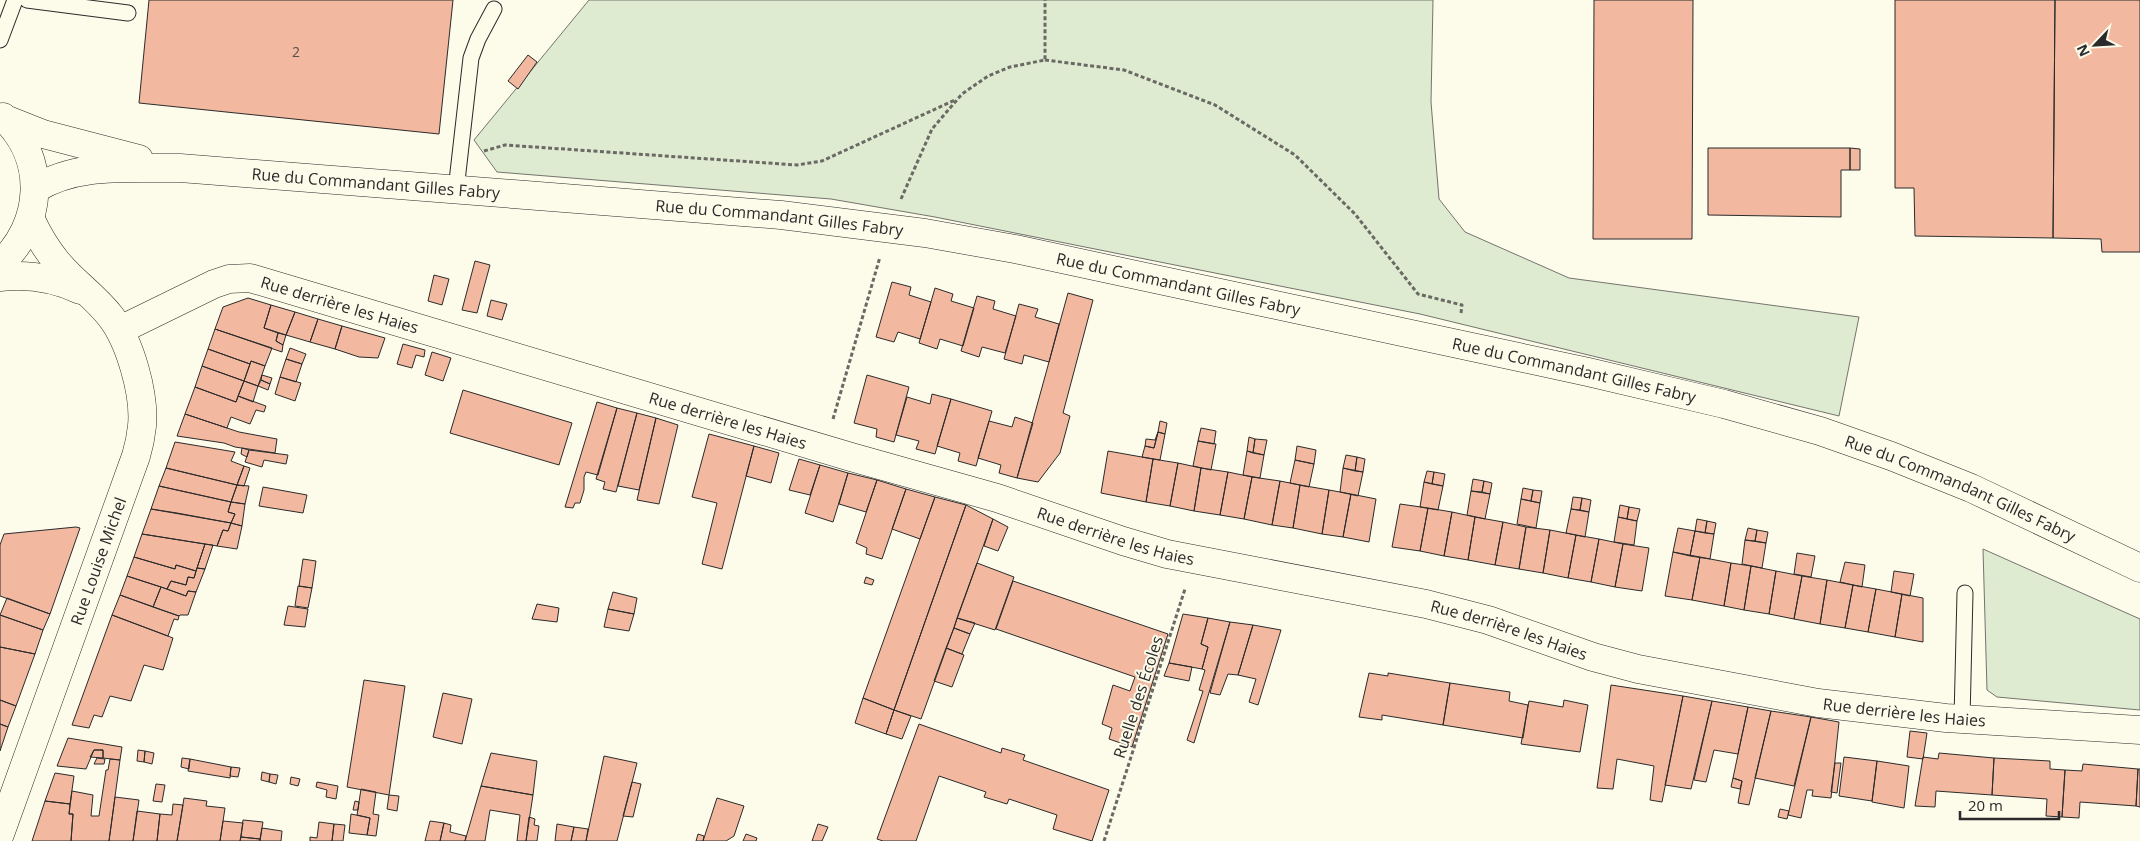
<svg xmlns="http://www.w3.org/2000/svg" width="2140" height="841" viewBox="0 0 2140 841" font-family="'Open Sans',sans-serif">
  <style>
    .green { fill: #deebd1; stroke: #74746e }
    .building { fill: #f2b8a0; stroke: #2b2b2b }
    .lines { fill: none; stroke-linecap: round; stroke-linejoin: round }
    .service-casing { stroke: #2b2b2b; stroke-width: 17 }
    .minor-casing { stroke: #2b2b2b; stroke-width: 29 }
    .tertiary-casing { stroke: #2b2b2b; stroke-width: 29 }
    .path { stroke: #6a6964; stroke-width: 3; stroke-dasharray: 4 2.5; stroke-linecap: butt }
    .service { stroke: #fdfbea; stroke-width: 15 }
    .minor { stroke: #fdfbea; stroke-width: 28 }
    .tertiary { stroke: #fdfbea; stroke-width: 28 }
    .labels { text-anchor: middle; stroke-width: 4; stroke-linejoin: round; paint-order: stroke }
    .number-label { font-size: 14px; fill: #5d4e48 }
    .street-label { font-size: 16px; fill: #2b2b2b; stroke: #fdfbea }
  </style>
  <rect width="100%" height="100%" fill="#fdfbea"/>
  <path class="green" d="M589,0H1433L1431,102L1439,199L1465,232L1569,278L1859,317L1839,416L1420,314L935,217L831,199L497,172L474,140Z
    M1983,549L2140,619V710L1997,697L1987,690Z"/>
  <path class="building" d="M149,0H453L439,134L139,103Z
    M1594,0H1693L1692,239H1593Z
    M1895,0H2055L2053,238L1915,236L1914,188H1895Z
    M2055,0H2140V252H2102L2101,239L2053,238Z
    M528,55L537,62L518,89L508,81Z
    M1708,148H1850V170H1841V217L1708,215Z
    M1850,148L1860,149V170H1850Z
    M475,261L490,265L477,313L462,310Z
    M434,275L449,279L442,305L428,301Z
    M892,282L911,287L909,295L931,302L920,339L898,332L894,342L876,337Z
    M935,288L953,294L951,301L974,308L963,346L940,339L937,349L919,343Z
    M1068,293L1093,300L1063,413L1070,416L1060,453L1038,482L1017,478Z
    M977,296L995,301L993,309L1016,316L1005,353L982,347L979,357L961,351Z
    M248,298L271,305L264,328L278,333L276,341L283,345L282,352L215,329L223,307Z
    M491,300L507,304L502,320L487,316Z
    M1019,304L1038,309L1035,317L1059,324L1049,362L1024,355L1022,364L1004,359Z
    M271,305L295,312L286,335L264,328Z
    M295,312L318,319L310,342L286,335Z
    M318,319L342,326L335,349L310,342Z
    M342,326L385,338L378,358L359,357L335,349Z
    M215,329L272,348L265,366L251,361L250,364L208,349Z
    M278,333L286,335L283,345L276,341Z
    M403,344L425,350L424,357L416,355L412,368L397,364Z
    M290,348L306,354L302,364L286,359Z
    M208,349L250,364L244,381L202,366Z
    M432,352L451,358L443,381L425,375Z
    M286,359L302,364L296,382L280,377Z
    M251,361L265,366L258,386L244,381Z
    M202,366L244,381L236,402L195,387Z
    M262,375L272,378L270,384L261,380Z
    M867,375L909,387L894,442L876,437L877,429L854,423Z
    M280,377L301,383L295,401L275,394Z
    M261,380L270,384L268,390L258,386Z
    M244,381L258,386L253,402L238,396Z
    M195,387L236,402L238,396L266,406L264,412L256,410L250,424L231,417L227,428L185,414Z
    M463,390L572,423L559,465L450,433Z
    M932,394L951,399L935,454L916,449L919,441L896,435L907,397L930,404Z
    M951,399L992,411L976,466L958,461L960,453L937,446Z
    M597,402L617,408L598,475L586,472L584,477V490L580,503H575L573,508L565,507Z
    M617,408L637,413L616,492L603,489L605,482L596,479Z
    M637,413L656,418L639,490L618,486Z
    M185,414L239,432L277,439L275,453L235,447L224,443L177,436Z
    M1015,417L1033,423L1017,478L999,473L1001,465L978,458L989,421L1012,427Z
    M656,418L678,425L659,504L637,500Z
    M1160,421L1167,423L1165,434L1158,432Z
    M1201,428L1216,431L1214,444L1198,441Z
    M1158,432L1154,448L1145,446L1146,439L1155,440Z
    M1158,432L1165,434L1160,460L1142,457L1145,446L1154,448Z
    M709,434L754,446L722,569L702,564L717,503L692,497Z
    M1249,437L1255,439L1253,453L1247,451Z
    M1255,439L1267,440L1264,455L1253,453Z
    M1198,441L1216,444L1211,470L1193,466Z
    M175,442L235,452L231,461L244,466L237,485L166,468Z
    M754,446L779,453L771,483L746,476Z
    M1297,446L1316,450L1314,464L1295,460Z
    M242,448L249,450L247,457L241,454Z
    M249,450L288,455L286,464L264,460L262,467L245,462Z
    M1108,451L1153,459L1146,502L1101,493Z
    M1247,451L1264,455L1260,478L1243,475Z
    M1346,455L1357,457L1355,471L1343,468Z
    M1357,457L1365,459L1363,472L1355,471Z
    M799,459L820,465L810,495L789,490Z
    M1153,459L1178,463L1170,506L1146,502Z
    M1295,460L1314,464L1309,487L1290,483Z
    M1178,463L1201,468L1194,511L1170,506Z
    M820,465L848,473L833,522L805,513Z
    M244,466L250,468L244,486L237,485Z
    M166,468L237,485L231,502L159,486Z
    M1201,468L1228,472L1220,515L1194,511Z
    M1343,468L1363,472L1358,496L1340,492Z
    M1427,471L1434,472L1432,484L1424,482Z
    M1228,472L1252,477L1244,519L1220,515Z
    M1434,472L1445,474L1443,486L1432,484Z
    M848,473L877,480L866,512L839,504Z
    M1252,477L1280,481L1272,525L1244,519Z
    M1473,479L1484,481L1482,492L1471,491Z
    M877,480L906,489L882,559L866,554L867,548L856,543Z
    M1280,481L1300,485L1293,528L1272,525Z
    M1484,481L1492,483L1490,494L1482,492Z
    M1424,482L1443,486L1438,510L1420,507Z
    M237,485L249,486L245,504L231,502Z
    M1300,485L1329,490L1322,534L1293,528Z
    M159,486L231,502L228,512L235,514L231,523L151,509Z
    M263,487L307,495L303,513L259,506Z
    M1523,488L1533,490L1531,501L1521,499Z
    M906,489L935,497L920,539L892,529Z
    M1329,490L1351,494L1343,537L1322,534Z
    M1533,490L1542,491L1540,503L1531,501Z
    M1471,491L1490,494L1485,519L1467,515Z
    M1351,494L1376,499L1369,542L1343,537Z
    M935,497L966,505L894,710L863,698Z
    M1573,497L1582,498L1580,510L1571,509Z
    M1582,498L1591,500L1589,512L1580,510Z
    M1521,499L1540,503L1536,528L1517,524Z
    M231,502L245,504L242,526L231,523L235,514L228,512Z
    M1400,504L1428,508L1420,551L1392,547Z
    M966,505L993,519L921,719L894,710Z
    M1620,505L1629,507L1627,519L1618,517Z
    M1629,507L1640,509L1637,521L1627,519Z
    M1428,508L1452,512L1444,556L1420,551Z
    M151,509L177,513L231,523L228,531L223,530L217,546L142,534Z
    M1571,509L1589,512L1585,537L1566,533Z
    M1452,512L1475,517L1468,560L1444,556Z
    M1475,517L1503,522L1495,565L1468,560Z
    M1618,517L1637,521L1634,545L1614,542Z
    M993,519L1008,527L998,551L984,546Z
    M1697,519L1707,521L1705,533L1695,531Z
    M1707,521L1716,523L1714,534L1705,533Z
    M1503,522L1526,527L1519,569L1495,565Z
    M231,523L242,526L237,549L217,546L223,530L228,531Z
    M76,527L80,528L50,614L0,596V545L4,534Z
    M1526,527L1550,530L1543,573L1519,569Z
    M1678,528L1695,531L1690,556L1673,552Z
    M1748,528L1757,530L1755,541L1745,540Z
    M1550,530L1576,535L1568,578L1543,573Z
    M1757,530L1768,532L1766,543L1755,541Z
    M1695,531L1714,534L1710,559L1690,556Z
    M142,534L205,544L196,571L176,565L175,569L134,557Z
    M1576,535L1599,539L1591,582L1568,578Z
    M1599,539L1623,544L1615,587L1591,582Z
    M1745,540L1766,543L1762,568L1742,564Z
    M205,544L213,545L205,569L197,568Z
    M1623,544L1649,548L1642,591L1615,587Z
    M1673,552L1700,557L1692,600L1665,596Z
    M1797,553L1815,556L1811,577L1794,574Z
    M134,557L175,569L176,565L196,571L194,578L188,577L186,585L171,581L167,589L127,576Z
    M1700,557L1731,563L1724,606L1692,600Z
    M303,559L316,561L312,588L299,586Z
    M1845,562L1865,565L1862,587L1840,582Z
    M977,563L1014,577L995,630L957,618Z
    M1731,563L1751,566L1744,610L1724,606Z
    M1751,566L1776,571L1769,614L1744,610Z
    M197,568L205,569L196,592L188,591L186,596L167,589L171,581L186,585L188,577L194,578Z
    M1776,571L1802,576L1794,619L1769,614Z
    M1894,571L1914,574L1910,596L1891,592Z
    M127,576L161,587L153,607L120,595Z
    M1802,576L1827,580L1820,624L1794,619Z
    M866,577L874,580L872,585L864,583Z
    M1827,580L1853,585L1845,628L1820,624Z
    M1013,581L1168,634L1132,747L1109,739L1112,728L1102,724L1113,685L1130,691L1135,677L996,629Z
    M1853,585L1876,589L1868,632L1845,628Z
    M298,586L312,588L308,608L295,606Z
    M161,587L186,596L188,591L196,592L188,615H180L179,616L153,607Z
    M1876,589L1902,594L1895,637L1868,632Z
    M613,592L637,598L634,614L608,609Z
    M1902,594L1923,598V642L1895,637Z
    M120,595L179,616L178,620L174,619L168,636L112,615Z
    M7,598L50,614L43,630L0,615Z
    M537,604L559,608L557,622L532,619Z
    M288,606L308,609L305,627L284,625Z
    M608,609L634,614L629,631L604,627Z
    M1183,614L1208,618L1201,644L1208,647L1202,669L1169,663Z
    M0,615L43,630L35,654L0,647Z
    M112,615L173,638L163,670L144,665L131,701L110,696L102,717L94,715L89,728L72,725Z
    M957,618L975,623L970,634L954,628Z
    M1208,618L1230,622L1194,743L1187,740L1203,691L1199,690L1205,670L1202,669L1208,647L1201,644Z
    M1230,622L1253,625L1238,675L1228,674L1220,695L1210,693Z
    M1253,625L1281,630L1258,705L1249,702L1256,679L1238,675Z
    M954,628L970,634L962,654L946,648Z
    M0,647L35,654L16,706L0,700Z
    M946,648L964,655L952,687L934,681Z
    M1169,663L1192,667L1189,681L1164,676Z
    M1369,673L1388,676V673L1450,683L1443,725L1382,715V720L1359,717Z
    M364,680L405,686L389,795L347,787Z
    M1450,683L1510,692L1509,701L1528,705L1523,738L1443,725Z
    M1611,685L1683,696L1662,802L1650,800L1654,766L1617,759L1613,789L1597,788Z
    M443,693L472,699L462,744L433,737Z
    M1683,696L1712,701L1691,789L1665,785Z
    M863,698L894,710L886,734L855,723Z
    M0,700L16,706L8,727L0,724Z
    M1564,700L1588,705L1580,752L1521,744L1529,701L1563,707Z
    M1712,701L1748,707L1738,754L1714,750L1706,782L1694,780Z
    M1748,707L1771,711L1749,805L1738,803L1742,781L1733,778Z
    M894,710L911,716L902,739L886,734Z
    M1771,711L1811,717L1794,786L1755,778Z
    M1811,717L1839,722L1831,798L1812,796L1813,790H1807L1801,818L1788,815Z
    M0,724L8,727L0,751Z
    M919,724L1001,753L1002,748L1025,755L1023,760L1109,790L1092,841L1053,829L1057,815L1009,799L1007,804L984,797L986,792L939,776L916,841H883L877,839Z
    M1910,731L1927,733L1923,759L1907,757Z
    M68,738L122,747L120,760L103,758V750H94L86,769L57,766Z
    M94,750H103V758L90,757Z
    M138,750L145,751L144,762L137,761Z
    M145,751L154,753L152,764L144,762Z
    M491,753L537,761L533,795L481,786Z
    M1939,753L1994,758L1992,795L1936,791L1935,807L1915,806L1923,757L1938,759Z
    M604,756L637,763L617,841H586Z
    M1844,757L1877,761L1872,801L1839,796Z
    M97,758L105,759L104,764H94Z
    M182,758L190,759L189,769L181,767Z
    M1994,758L2050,761V769L2065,770L2062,817L2046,816L2047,799L1992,795Z
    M110,759L120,760L109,841H71L73,814H69L72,791L93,795L91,816H99L106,770H108Z
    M190,759L231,767L230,778L188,771Z
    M1877,761L1909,766L1904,808L1872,802Z
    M1835,763H1841L1837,793L1831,792Z
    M2083,764L2138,769L2136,806L2080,802L2079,818L2062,817L2065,770L2082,771Z
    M231,767L240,768L238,777L230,776Z
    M2138,769H2140V807L2136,806Z
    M262,772L270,774L269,782L261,780Z
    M55,773L74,776L70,804L45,801Z
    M270,774L278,775L276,784L269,782Z
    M291,777L300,779L298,786L290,784Z
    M1733,778L1742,781L1740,789L1731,787Z
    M317,782L338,786L336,799L326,797L327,790L316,787Z
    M632,782L641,784L633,817L623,816Z
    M156,784L165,785L162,802L153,801Z
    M481,786L533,795L526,841H517L520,815L490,810L485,841H465Z
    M361,789L376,792L373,814L379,815L376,836L367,835L370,818L357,815Z
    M389,795L399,796L397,811L387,809Z
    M115,797L139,800L133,841H109Z
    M184,798L207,801L206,806L225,808L220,841H177Z
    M717,798L744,806L734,836L726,841H703Z
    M45,801L70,804L69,814H73L71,841H32Z
    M355,801L359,802L358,810H353Z
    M173,804L183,805L177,841H157L160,814L172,815Z
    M1780,809L1789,811L1787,819L1778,817Z
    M137,811L160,814L157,841H133Z
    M351,814L370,818L367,835L349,833Z
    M529,817L535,819L534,825L539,826L537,841H526Z
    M243,820L263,822L260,839L241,837Z
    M223,821L243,823L240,841H220Z
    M430,821L444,823L440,841H425Z
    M319,822L334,824L332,841H310V837L317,838Z
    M444,823L451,825L450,832L466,836L465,841H440Z
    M334,824L345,825L343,841H332Z
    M557,824L574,827L571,841H555Z
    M818,824L828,827L822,841H812Z
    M574,827L588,829L586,841H571Z
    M262,828L282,831L281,841H260Z
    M698,834L704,836L703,841H696Z
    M746,834L757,838L756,841H743Z
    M241,837L260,839V841H240Z"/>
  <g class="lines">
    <defs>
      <path id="service" d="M27,0L128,13
        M0,40L15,0
        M456,190L471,58L478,39L494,9
        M1962,719L1965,593"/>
      <g id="minor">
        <path id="s1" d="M120,330L214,284L229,279L250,278L851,457L997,498L1123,541L1167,554L1426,604L1488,620L1593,657L1638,669L1818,703L1946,718L2140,730"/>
      </g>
      <g id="tertiary">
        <path d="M5,119L43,134L139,159"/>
        <path id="s2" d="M35,189C78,162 131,169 180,168L781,215L925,233L1015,249L1588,372L1724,404L1820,431L1891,456L1971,488L2140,568"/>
        <path d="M0,264C43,225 48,159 3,117"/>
        <path d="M0,277C28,274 55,278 80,290"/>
        <path id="s3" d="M0,834L136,456C139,446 141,436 142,426C145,394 130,342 111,317C95,296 73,282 57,262C46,249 38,235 31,220"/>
      </g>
    </defs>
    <use href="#service" class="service-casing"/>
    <use href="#minor" class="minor-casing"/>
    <use href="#tertiary" class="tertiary-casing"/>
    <path class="path" d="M1045,60L1124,70L1215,105L1295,155L1355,214L1418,294L1462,305L1461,313
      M484,151L505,145L797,165L822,161L955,100
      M901,199L932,129L962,94L988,76L1010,67L1045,60V0
      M833,419L880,257
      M1104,841L1185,589"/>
    <use href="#service" class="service"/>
    <use href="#minor" class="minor"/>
    <use href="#tertiary" class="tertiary"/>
  </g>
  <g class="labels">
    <g class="number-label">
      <text x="296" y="57">2</text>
    </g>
    <g class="street-label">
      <text dy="6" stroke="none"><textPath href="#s2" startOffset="345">Rue du Commandant Gilles Fabry</textPath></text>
      <text dy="6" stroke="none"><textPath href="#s2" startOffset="750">Rue du Commandant Gilles Fabry</textPath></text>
      <text dy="6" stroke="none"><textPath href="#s2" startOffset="1155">Rue du Commandant Gilles Fabry</textPath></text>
      <text dy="6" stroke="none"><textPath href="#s1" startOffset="235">Rue derrière les Haies</textPath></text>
      <text dy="6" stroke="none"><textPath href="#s2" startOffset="1560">Rue du Commandant Gilles Fabry</textPath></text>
      <text dy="6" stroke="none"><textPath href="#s1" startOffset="640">Rue derrière les Haies</textPath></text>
      <text dy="6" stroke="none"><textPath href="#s2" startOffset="1965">Rue du Commandant Gilles Fabry</textPath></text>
      <text dy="6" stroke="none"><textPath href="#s1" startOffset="1045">Rue derrière les Haies</textPath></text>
      <text dy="6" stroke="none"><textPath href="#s3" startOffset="290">Rue Louise Michel</textPath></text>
      <text dy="6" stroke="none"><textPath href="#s1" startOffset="1450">Rue derrière les Haies</textPath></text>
      <text transform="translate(1138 697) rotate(-72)" y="6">Ruelle des Écoles</text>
      <text dy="6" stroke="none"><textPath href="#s1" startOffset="1855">Rue derrière les Haies</textPath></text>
    </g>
  </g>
  <g transform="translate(2095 45) rotate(245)" stroke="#fdfbea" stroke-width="4" paint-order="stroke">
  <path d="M0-4L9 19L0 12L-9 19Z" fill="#2b2b2b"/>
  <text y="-8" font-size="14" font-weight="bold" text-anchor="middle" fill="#2b2b2b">N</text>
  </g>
  <path d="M1960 811v8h99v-8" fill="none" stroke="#2b2b2b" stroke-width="2.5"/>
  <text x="1968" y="811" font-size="15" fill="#2b2b2b" stroke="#fdfbea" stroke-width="4" paint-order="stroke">20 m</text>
</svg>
